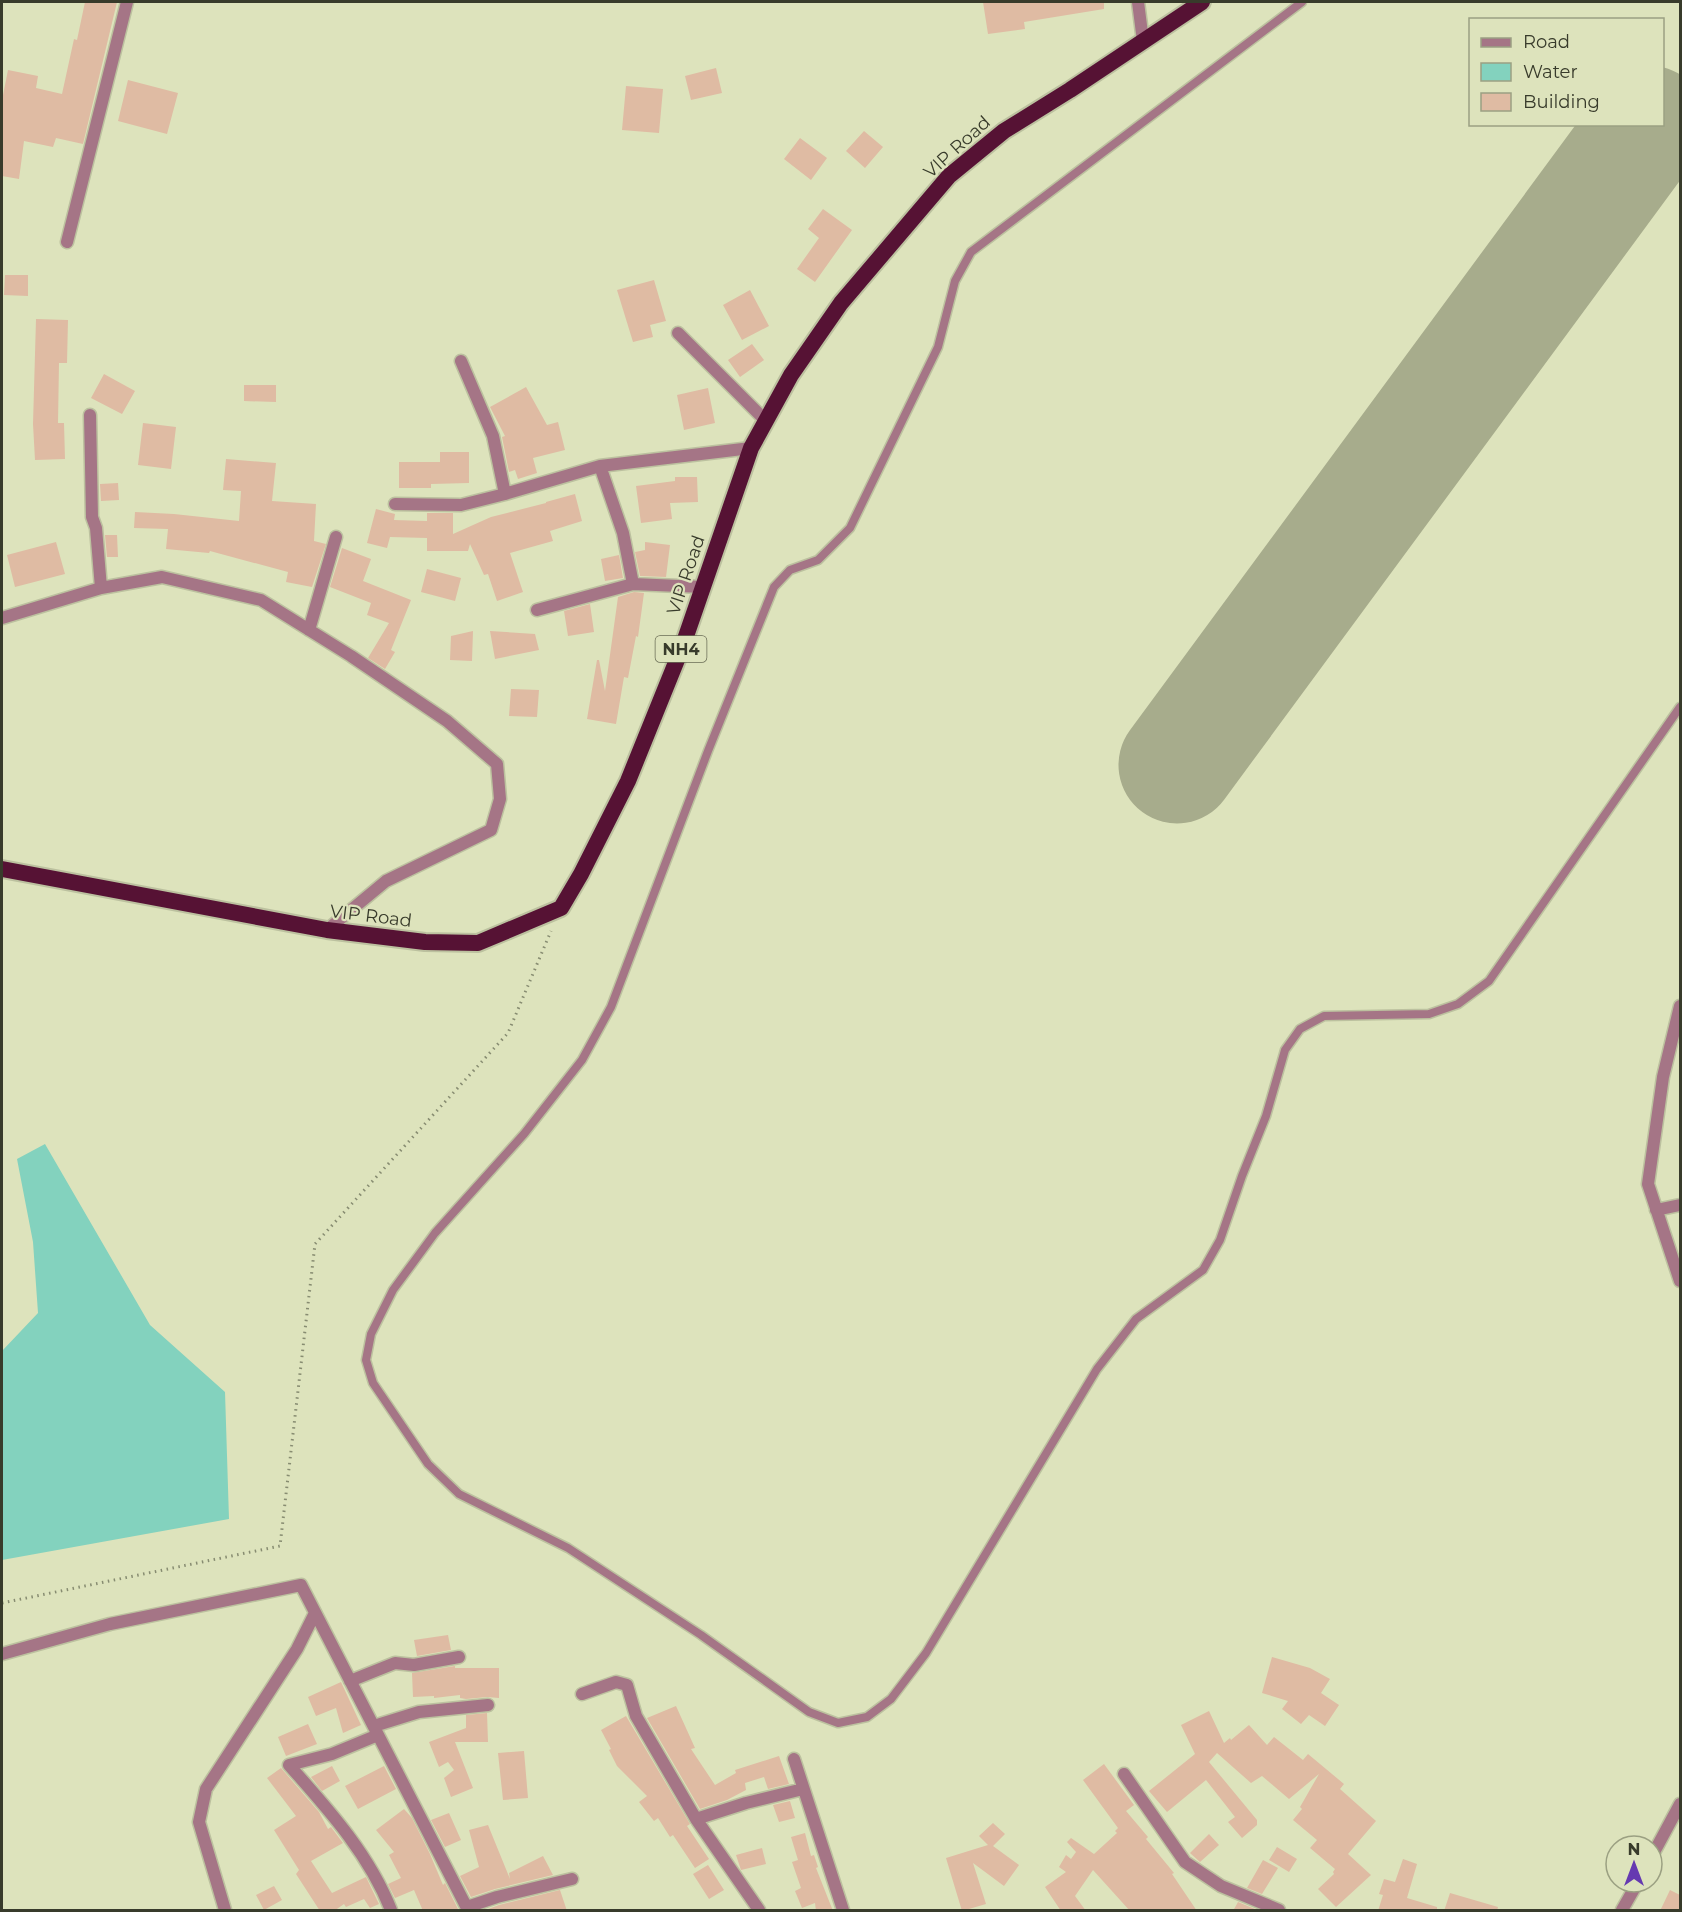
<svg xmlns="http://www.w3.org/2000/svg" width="1682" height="1912" viewBox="0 0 1682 1912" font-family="Montserrat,sans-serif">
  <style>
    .water { fill: #83d2be }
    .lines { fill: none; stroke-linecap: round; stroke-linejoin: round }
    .runway { stroke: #a7ac8c; stroke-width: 117 }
    .building { fill: #dfbba3 }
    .service-casing { stroke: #bcc19f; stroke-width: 11 }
    .minor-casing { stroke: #bcc19f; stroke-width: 15 }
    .trunk-casing { stroke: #bcc19f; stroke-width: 20 }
    .path { stroke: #878c71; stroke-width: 3; stroke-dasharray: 1.5 4.5; stroke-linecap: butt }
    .service { stroke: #a57586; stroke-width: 8 }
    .minor { stroke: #a57586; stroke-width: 12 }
    .trunk { stroke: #561234; stroke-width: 16 }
    .labels { text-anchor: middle; stroke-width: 4.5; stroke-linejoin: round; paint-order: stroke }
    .shield { fill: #dde3bc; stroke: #6a6d56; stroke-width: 1.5 }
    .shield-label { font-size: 16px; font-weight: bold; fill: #383b2b }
    .street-label { font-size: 18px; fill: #383b2b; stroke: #dde3bc }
  </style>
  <rect width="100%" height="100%" fill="#dde3bc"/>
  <path class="water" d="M45,1144L150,1325L225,1392L229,1519L2,1560V1351L38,1313L33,1242L17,1159Z"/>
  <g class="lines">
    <path class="runway" d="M1177,765L1649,124"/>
  </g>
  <path class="building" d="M85,2H117L83,144L56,138L53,147L24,141L19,179L2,176V100L8,70L38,76L36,88L62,94L74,39L77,40Z
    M983,2H1104V9L1024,22L1025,29L988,34Z
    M716,68L722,93L691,100L685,76Z
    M128,80L178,93L167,134L118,121Z
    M626,86L663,89L659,133L622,130Z
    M864,131L883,147L865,168L846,151Z
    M800,138L827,158L811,180L784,159Z
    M823,209L852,230L815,282L797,269L819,238L808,229Z
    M5,275H28V296L4,295Z
    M654,280L666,321L650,325L653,337L633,342L617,290Z
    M750,290L769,326L742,340L723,305Z
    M36,319L68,320L67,363H59L58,423H64L65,459L35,460L33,424Z
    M752,344L764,360L740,377L728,360Z
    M104,374L135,391L122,414L91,398Z
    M244,385H276V402L244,401Z
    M526,387L547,425L558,422L565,450L533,458L537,473L518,479L515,470L509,472L502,437L505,436L490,407Z
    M708,388L715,423L684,430L677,395Z
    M143,423L176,427L171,469L138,465Z
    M440,452H469V483L431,484V488H399V462H440Z
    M226,459L276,463L272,501L316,504L314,541L326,544L312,587L286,582L288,572L210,551L209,553L166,549L168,529L134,528L135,512L174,514L239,521L241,491L223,490Z
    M675,477H697L698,502L670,503L672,519L641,523L636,486L675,481Z
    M118,483L119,500L101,501L100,484Z
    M575,494L582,521L550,531L553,541L510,553L523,592L497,601L488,574L484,575L470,544L468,551H427V538L390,537L387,548L367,543L376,509L395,514L394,520L427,521V513H453V534L491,517L546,503V502Z
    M105,535H117L118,557H107Z
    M56,542L65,574L15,587L7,555Z
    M645,542L670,545L666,577L640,576L635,552L645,550Z
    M342,548L371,559L363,581L411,600L391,650L395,652L385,669L368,658L389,623L367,615L371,603L330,587Z
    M619,555L623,578L605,581L601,559Z
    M427,569L461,578L455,601L421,592Z
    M634,592L644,593L638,637L636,636L628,678L624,677L616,724L587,719L597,660H599L605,691L618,597Z
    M590,604L594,632L568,636L564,611Z
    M473,631L472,661L450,660L451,636Z
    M490,631L535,634L539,650L495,659Z
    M511,689L539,690L537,717L509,716Z
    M448,1635L451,1650L417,1656L414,1640Z
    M1272,1657L1310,1668L1330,1679L1321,1693L1339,1705L1325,1726L1309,1715L1301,1724L1282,1709L1288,1701L1262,1693Z
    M455,1666V1668H499V1698L487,1697L466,1699L460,1698V1695L434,1698V1696L413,1697L412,1673Z
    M341,1682L361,1725L343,1733L336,1708L316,1716L308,1697Z
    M676,1706L695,1748L691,1749L715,1785L736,1773L735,1770L779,1756L789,1784L768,1789L764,1777L745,1783L746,1790L727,1800L700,1809L647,1718Z
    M1209,1711L1224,1743L1230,1738L1231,1740L1249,1725L1267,1745L1274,1737L1303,1760L1308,1754L1344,1784L1340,1789L1376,1821L1348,1854L1371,1875L1336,1907L1318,1889L1334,1874L1333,1872L1335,1869L1310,1848L1317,1840L1293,1820L1302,1809L1300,1807L1319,1774L1289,1799L1262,1776L1251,1783L1217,1753L1209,1762L1257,1820V1825L1242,1838L1228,1822L1235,1817L1206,1780L1167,1812L1149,1791L1195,1754L1181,1725Z
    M487,1713L488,1742H455L473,1788L451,1797L444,1778L454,1770L448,1762L439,1767L429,1742L466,1728V1715Z
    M626,1716L690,1824L687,1826L709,1859L695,1868L673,1835L670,1837L658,1818L654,1821L639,1802L647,1796L617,1766L609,1750L611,1749L601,1730Z
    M308,1724L317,1744L286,1756L278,1737Z
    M524,1751L528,1798L503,1800L498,1753Z
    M1104,1764L1134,1805L1126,1811L1148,1837L1146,1839L1174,1873L1172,1874L1197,1911H1130L1093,1870L1075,1896L1086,1911H1061L1045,1887L1066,1872L1059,1867L1066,1855L1071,1859L1076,1852L1067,1842L1071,1838L1094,1854L1117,1833L1115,1831L1118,1828L1083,1780Z
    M332,1766L340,1781L322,1791L311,1777Z
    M384,1766L396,1789L358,1809L345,1786Z
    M281,1768L319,1812L328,1829L331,1827L343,1843L311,1861L332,1893L366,1877L379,1904L370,1908L364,1899L346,1907L344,1904L334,1911H320L296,1874L299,1870L274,1830L296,1816L267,1778Z
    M790,1801L795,1818L779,1822L773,1805Z
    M404,1809L412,1818L430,1854L443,1885L445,1883L459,1911H423L414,1890L395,1898L388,1884L401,1878L389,1855L394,1852L376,1830Z
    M449,1813L461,1840L445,1847L431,1820Z
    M993,1823L1005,1834L993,1846L1019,1865L1004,1886L973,1863L986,1904L962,1911L946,1858L988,1845L979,1836Z
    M488,1825L510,1879L509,1873L543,1856L553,1875L495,1889L471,1897L460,1876L479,1867L469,1830Z
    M805,1833L811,1856L814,1855L818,1867L816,1868L833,1911H816L815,1903L802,1908L795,1891L801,1888L792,1862L798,1860L791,1837Z
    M1209,1834L1219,1845L1200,1862L1190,1853Z
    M1277,1847L1297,1859L1289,1872L1269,1860Z
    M762,1848L766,1864L741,1870L736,1855Z
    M1403,1859L1417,1864L1407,1898L1437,1907V1911H1378L1383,1895L1379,1894L1384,1879L1395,1882Z
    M1263,1860L1278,1868L1262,1894L1247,1888Z
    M708,1865L724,1890L709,1899L693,1874Z
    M274,1886L282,1900L264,1910L256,1895Z
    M560,1890L567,1911H483L499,1905Z
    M1670,1890L1680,1895V1911H1660Z
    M1450,1893L1498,1907L1497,1911H1444Z
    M1238,1902L1255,1909L1254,1911H1233Z"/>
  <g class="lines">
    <defs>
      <path id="service" d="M1302,2L971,252L955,281L938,347L850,528L818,560L790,570L774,587L708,751L611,1007L582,1060L524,1134L435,1233L393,1290L371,1334L366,1360L373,1383L428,1464L459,1494L568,1548L701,1635L809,1712L838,1723L867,1717L891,1699L926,1653L1097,1369L1136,1319L1203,1270L1220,1240L1242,1176L1266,1116L1285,1050L1300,1029L1324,1016L1429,1014L1458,1004L1489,981L1680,707"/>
      <path id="minor" d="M1138,2L1143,41
        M67,242L127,2
        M678,333L766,421
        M461,361L493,436L505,494
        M90,415L92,517L96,528L101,588
        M600,466L623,533L633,584
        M395,504L461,505L505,494L600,466L751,448
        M537,610L633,584L703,587
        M2,618L101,588L162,577L261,600L351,656L447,721L497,764L500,799L491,830L386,881L327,930
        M309,630L336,537
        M1680,1006L1663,1077L1648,1184L1680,1281
        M1656,1210L1680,1205
        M2,1654L110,1624L301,1585L468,1910
        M350,1681L395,1663L414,1665L459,1657
        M582,1694L616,1682L627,1685L636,1716L696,1819L759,1910
        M374,1726L419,1712L488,1705
        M378,1735L332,1754L289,1765C328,1809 369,1854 391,1910
        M794,1759L843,1910
        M1124,1774L1185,1862L1221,1886L1279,1910
        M696,1819L746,1803L803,1789
        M1652,1856L1680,1804
        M467,1907L497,1897L572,1879
        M225,1910L199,1822L206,1789L297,1649L315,1613
        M1622,1910L1638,1882"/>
      <path id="trunk" d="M2,869L327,930L425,942L478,943L561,908L581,874L628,781L683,645L751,448L791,375L841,303L949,176L1004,131L1070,90L1202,2"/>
    </defs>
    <use href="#service" class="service-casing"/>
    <use href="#minor" class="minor-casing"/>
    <use href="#trunk" class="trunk-casing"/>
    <path class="path" d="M2,1603L280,1546L315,1244L508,1033L551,931"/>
    <use href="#service" class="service"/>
    <use href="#minor" class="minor"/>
    <use href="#trunk" class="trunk"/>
  </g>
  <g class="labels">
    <rect class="shield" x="655.5" y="636" width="51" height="26" rx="4.5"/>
    <g class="shield-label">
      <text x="681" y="655">NH4</text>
    </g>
    <g class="street-label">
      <text transform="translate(957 147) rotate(-42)" y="6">VIP Road</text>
      <text transform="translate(686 575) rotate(-71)" y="6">VIP Road</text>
      <text transform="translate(371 916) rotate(7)" y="6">VIP Road</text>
    </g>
  </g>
  <rect width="1682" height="1912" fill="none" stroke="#383b2b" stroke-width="6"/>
  <rect x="1469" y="18" width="195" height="108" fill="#dde3bc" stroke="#9ba082" stroke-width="1.5"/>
  <rect x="1481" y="38" width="30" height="9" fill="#a57586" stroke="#9ba082" stroke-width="1.5"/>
  <text x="1523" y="48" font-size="18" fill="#383b2b">Road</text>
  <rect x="1481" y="63" width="30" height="18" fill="#83d2be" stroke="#9ba082" stroke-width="1.5"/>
  <text x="1523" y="78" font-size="18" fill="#383b2b">Water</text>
  <rect x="1481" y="93" width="30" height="18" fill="#dfbba3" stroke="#9ba082" stroke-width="1.5"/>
  <text x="1523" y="108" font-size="18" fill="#383b2b">Building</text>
  <g transform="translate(1634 1864)"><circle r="28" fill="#dde3bc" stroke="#9ba082" stroke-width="1.5"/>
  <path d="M0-4.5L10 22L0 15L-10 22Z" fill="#6539b1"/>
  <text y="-9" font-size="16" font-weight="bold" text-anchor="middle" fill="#383b2b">N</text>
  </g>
</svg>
